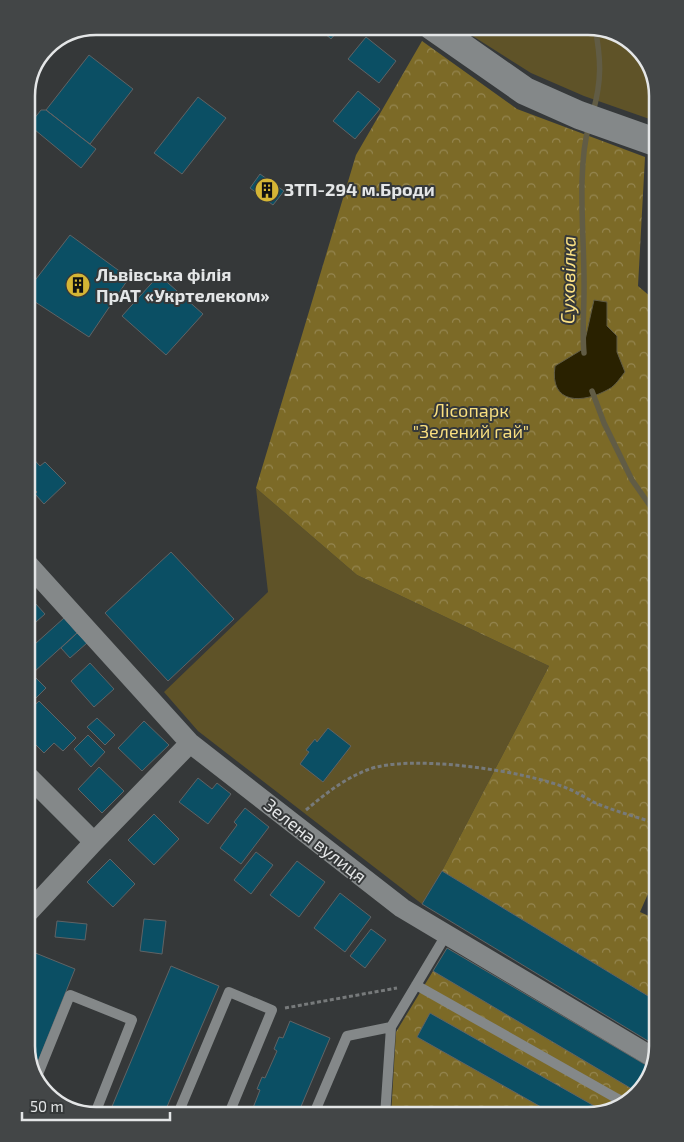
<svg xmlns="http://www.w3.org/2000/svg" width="684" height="1142" viewBox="0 0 684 1142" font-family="'Exo 2',sans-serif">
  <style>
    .grass { fill: #5f5328 }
    .forest { fill: url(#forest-crowns) }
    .water { fill: #292100; stroke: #615c45 }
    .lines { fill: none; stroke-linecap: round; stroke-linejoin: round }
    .stream { stroke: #615c45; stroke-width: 5.5 }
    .building { fill: #0b4f64; stroke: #606365 }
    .path { stroke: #777a7b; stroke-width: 3; stroke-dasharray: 4 2.5; stroke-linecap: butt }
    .lane { stroke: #848889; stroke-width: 10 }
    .street { stroke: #848889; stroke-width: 20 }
    .secondary { stroke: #848889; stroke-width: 28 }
    .labels { text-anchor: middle; stroke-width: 4; stroke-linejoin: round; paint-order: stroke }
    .poi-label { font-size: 18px; font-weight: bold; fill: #e4e6e7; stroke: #353839; text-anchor: start }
    .park-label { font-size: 18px; fill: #f9df80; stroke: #353839 }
    .street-label { font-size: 18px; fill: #e4e6e7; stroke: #353839 }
    .water-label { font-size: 19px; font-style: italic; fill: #fbe183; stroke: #353839 }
    .rim { fill: none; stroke: #e4e6e7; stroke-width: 2.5 }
  </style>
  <defs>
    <pattern id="forest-crowns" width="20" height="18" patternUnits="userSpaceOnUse" patternTransform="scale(1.25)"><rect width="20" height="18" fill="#7c6a27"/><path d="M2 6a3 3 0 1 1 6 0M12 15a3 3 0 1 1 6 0" fill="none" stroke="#958651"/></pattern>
  </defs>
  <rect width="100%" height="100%" fill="#353839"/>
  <path class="grass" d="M457,26H592L627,38L651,66L658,96V122L584,96L531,73Z
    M256,488L357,575L549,666L442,871L422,904L198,731L164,692L268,592Z"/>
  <path class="forest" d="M422,41L517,109L645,157L638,286L658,303V871L640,912L658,920V1002L442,871L549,666L357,575L256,488L356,155Z
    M447,948L651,1068L646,1084L618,1109L588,1116H391L396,1032Z"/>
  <path class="water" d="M594,300L607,302V326L617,336V352L625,372C620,378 615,386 609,389C583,404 549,405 555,366L583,349Z"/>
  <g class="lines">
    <path class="stream" d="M593,112C602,80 601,59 595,27
      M584,353C582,332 584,312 584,291C585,243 576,171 589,125
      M592,391L604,423L632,480L658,517"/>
  </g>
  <path class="building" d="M316,26H342L331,39Z
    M366,37L396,61L379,83L348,59Z
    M89,55L133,89L90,144L46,110Z
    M358,91L380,109L355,139L333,121Z
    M198,97L226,118L182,174L154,153Z
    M41,110H46L96,149L81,168L29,125Z
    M260,174L284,191L273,205L250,188Z
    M70,235L129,278L89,337L26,296V292Z
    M159,275L203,314L166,355L122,316Z
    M28,453L40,466L45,462L66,483L44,504L35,494L37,492L29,484L26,486Z
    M171,552L234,619L168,681L105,613Z
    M26,593L45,614L27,630H26Z
    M64,618L77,633L34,672L26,664V652Z
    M77,633L87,643L70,658L61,648Z
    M90,663L114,689L94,707L71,681Z
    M32,674L46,688L36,698L26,687V679Z
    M39,701L76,738L63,751L54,743L44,753L26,735V713Z
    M97,718L115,735L105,745L87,727Z
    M144,721L169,745L142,771L118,748Z
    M328,728L351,746L323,782L300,764L309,752L306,750L315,739L317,742Z
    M88,735L105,752L91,767L74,749Z
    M99,767L124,791L102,813L78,789Z
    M198,778L212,789L217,783L231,794L208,824L179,802Z
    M26,808L35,816L26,824Z
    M245,808L269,827L241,864L220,848L237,825L234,822Z
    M154,814L179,839L154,865L128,840Z
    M256,852L273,865L251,894L234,880Z
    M110,859L135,884L113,907L87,882Z
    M297,861L325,882L299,917L270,895Z
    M442,871L658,1002V1047L422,904Z
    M340,893L371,917L345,952L314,928Z
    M144,919L166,921L162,954L140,951Z
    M57,921L87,924L85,940L55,937Z
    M371,929L386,940L365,968L350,956Z
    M447,948L651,1068L646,1084L637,1092L433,971Z
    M28,950L75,969L33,1074L26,1046Z
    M171,966L219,986L163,1116H108Z
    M430,1013L605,1112L588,1116H557L417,1037Z
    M290,1021L330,1038L297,1116H245L247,1111L251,1113L260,1090L257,1089L262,1077L265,1078L277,1051L274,1049L279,1037L283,1038Z"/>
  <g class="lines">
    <path class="path" d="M306,810C325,794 344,779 367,770C409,753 527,771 569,789C581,794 591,802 603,806C621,813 640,818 658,824
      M285,1008L397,988"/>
    <path class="lane" d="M416,985L625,1103
      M36,1079L70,995L132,1020L94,1116
      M177,1116L229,992L272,1010L228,1116
      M313,1116L347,1036L391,1027
      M385,1116L391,1027L446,935"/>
    <path class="street" d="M26,562L190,743L402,908L654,1058
      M26,774L94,842
      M26,915L94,842L190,743"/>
    <path class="secondary" d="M432,26L525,91L579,115L658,143"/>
  </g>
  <defs>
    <symbol id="building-disc" viewBox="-11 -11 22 22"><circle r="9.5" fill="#d5b535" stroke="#353839"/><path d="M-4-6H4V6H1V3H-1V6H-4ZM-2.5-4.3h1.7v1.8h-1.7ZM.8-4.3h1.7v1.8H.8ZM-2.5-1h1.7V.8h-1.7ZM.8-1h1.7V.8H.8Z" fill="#111"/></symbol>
  </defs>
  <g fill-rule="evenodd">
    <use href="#building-disc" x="253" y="176" width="28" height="28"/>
    <use href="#building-disc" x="64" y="271" width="28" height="28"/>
  </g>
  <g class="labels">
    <g class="poi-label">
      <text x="284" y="196">ЗТП-294 м.Броди</text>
      <text x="96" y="281">Львівська філія<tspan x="96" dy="21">ПрАТ «Укртелеком»</tspan></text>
    </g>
    <g class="park-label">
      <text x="471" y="417">Лісопарк<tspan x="471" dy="21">"Зелений гай"</tspan></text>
    </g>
    <g class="street-label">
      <text transform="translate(315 841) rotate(38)" y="6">Зелена вулиця</text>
    </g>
    <g class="water-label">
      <text transform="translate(568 280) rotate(-89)" y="7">Суховілка</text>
    </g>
  </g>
  <path d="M0 0H684V1142H0ZM96 35H588A61 61 0 0 1 649 96V1046A61 61 0 0 1 588 1107H96A61 61 0 0 1 35 1046V96A61 61 0 0 1 96 35Z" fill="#434647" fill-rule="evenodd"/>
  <path class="rim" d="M96 35H588A61 61 0 0 1 649 96V1046A61 61 0 0 1 588 1107H96A61 61 0 0 1 35 1046V96A61 61 0 0 1 96 35Z"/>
  <path d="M22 1112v8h148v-8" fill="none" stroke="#e4e6e7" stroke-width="2.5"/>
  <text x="30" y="1112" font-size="15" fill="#e4e6e7" stroke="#353839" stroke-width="4" paint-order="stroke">50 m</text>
</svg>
